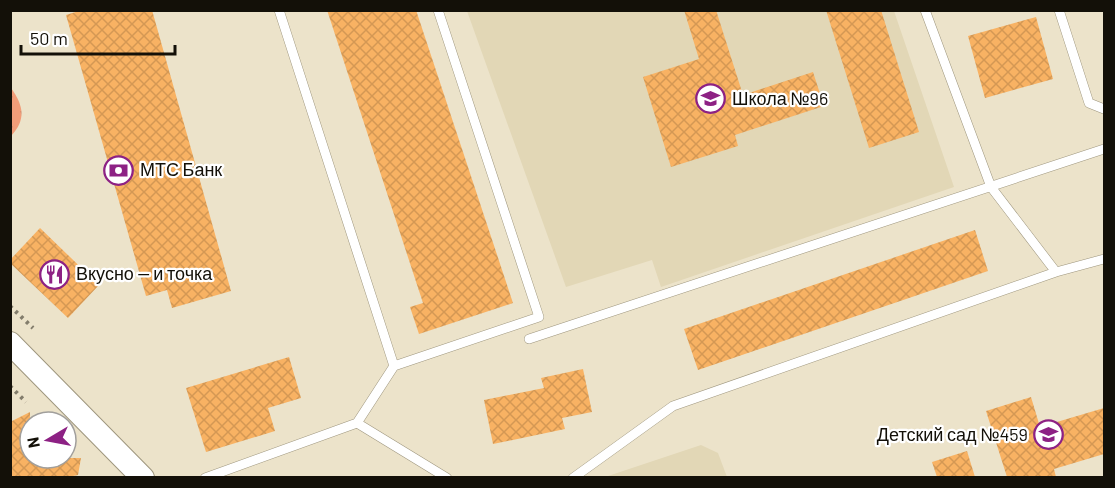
<svg xmlns="http://www.w3.org/2000/svg" width="1115" height="488" viewBox="0 0 1115 488" font-family="Barlow,sans-serif">
  <style>
    .built { fill: #e2d7b6 }
    .grass { fill: url(#grass-tufts) }
    .building { fill: url(#building-cross-hatch) }
    .lines { fill: none; stroke-linecap: round; stroke-linejoin: round }
    .service-casing { stroke: #9e967e; stroke-width: 10 }
    .tertiary-casing { stroke: #9e967e; stroke-width: 24 }
    .path { stroke: #837d6c; stroke-width: 4; stroke-dasharray: 3 4.5; stroke-linecap: butt }
    .service { stroke: #fff; stroke-width: 9 }
    .tertiary { stroke: #fff; stroke-width: 22 }
    .labels { text-anchor: middle; stroke-width: 4.5; stroke-linejoin: round; paint-order: stroke }
    .poi-label { font-size: 18px; fill: #131008; stroke: #fff; text-anchor: start }
  </style>
  <defs>
    <pattern id="grass-tufts" width="24" height="20" patternUnits="userSpaceOnUse" patternTransform="scale(1.5)"><rect width="24" height="20" fill="#f19d79"/><path d="M3 7l-1-3M5 7V3M7 7l1-3M15 17l-1-3M17 17v-4M19 17l1-3" fill="none" stroke="#ce8667"/></pattern>
    <pattern id="building-cross-hatch" width="8" height="8" patternUnits="userSpaceOnUse" patternTransform="scale(1.5)"><rect width="8" height="8" fill="#f8b263"/><path d="M0 0l8 8M0 8l8-8" fill="none" stroke="#d49854"/></pattern>
  </defs>
  <rect width="100%" height="100%" fill="#ece3ca"/>
  <path class="built" d="M467,11H894L954,187L661,287L652,260L566,287Z
    M701,445L718,453L727,477H605Z"/>
  <path class="grass" d="M11,88C24,106 26,120 11,136Z"/>
  <path class="building" d="M82,10H152L231,291L172,308L167,290L146,296L66,15Z
    M327,10H416L513,303L419,334L410,307L423,303Z
    M684,10H716L743,95L813,72L824,106L735,135L738,146L671,167L643,77L699,59Z
    M826,10H881L919,132L869,148Z
    M1036,17L1053,79L985,98L968,36Z
    M40,228L99,285L68,318L10,263V260Z
    M975,230L988,271L698,370L684,329Z
    M289,357L301,398L268,408L275,431L206,452L186,388Z
    M583,369L592,412L562,418L565,429L493,444L484,400L544,388L541,378Z
    M1031,397L1040,427L1104,408V454L1054,469L1056,477H1007L986,411Z
    M30,412V458H81L78,475L68,477H10V422Z
    M967,451L975,477H937L932,462Z"/>
  <g class="lines">
    <defs>
      <path id="service" d="M925,10L991,187L1056,272
        M1059,10L1089,103L1104,109
        M529,339L1104,149
        M394,366L539,317L438,10
        M357,423L447,478
        M205,478L357,423L394,366L279,10
        M573,478L673,406L1056,272L1104,259"/>
      <path id="tertiary" d="M10,343L143,478"/>
    </defs>
    <use href="#service" class="service-casing"/>
    <use href="#tertiary" class="tertiary-casing"/>
    <path class="path" d="M10,306L33,328
      M10,386L26,402"/>
    <use href="#service" class="service"/>
    <use href="#tertiary" class="tertiary"/>
  </g>
  <defs>
    <symbol id="school-ring" viewBox="-11 -11 22 22"><circle r="9.5" fill="#fff" stroke="#8d2184" stroke-width="1.5"/><path d="M0-5L7-2L0 1L-7-2ZM-4 1L0 2.5L4 1V4Q0 6-4 4Z" fill="#8d2184"/></symbol>
    <symbol id="bank-ring" viewBox="-11 -11 22 22"><circle r="9.5" fill="#fff" stroke="#8d2184" stroke-width="1.5"/><path d="M-6-4H6V4H-6ZM0-2.3a2.3 2.3 0 1 0 0 4.6a2.3 2.3 0 1 0 0-4.6Z" fill="#8d2184"/></symbol>
    <symbol id="restaurant-ring" viewBox="-11 -11 22 22"><circle r="9.5" fill="#fff" stroke="#8d2184" stroke-width="1.5"/><path d="M-5-6h1v4h1v-4h1v4h1v-4h1v5L-1.5 .5V6h-2V.5L-5-1ZM5-6V6H3V1.5H1.5Q1.5-4 5-6Z" fill="#8d2184"/></symbol>
  </defs>
  <g fill-rule="evenodd">
    <use href="#school-ring" x="694" y="82" width="33" height="33"/>
    <use href="#bank-ring" x="102" y="154" width="33" height="33"/>
    <use href="#restaurant-ring" x="38" y="258" width="33" height="33"/>
    <use href="#school-ring" x="1032" y="418" width="33" height="33"/>
  </g>
  <g class="labels">
    <g class="poi-label">
      <text x="732" y="105">Школа №96</text>
      <text x="140" y="176">МТС Банк</text>
      <text x="76" y="280">Вкусно — и точка</text>
      <text x="1028" y="441" text-anchor="end">Детский сад №459</text>
    </g>
  </g>
  <rect width="1115" height="488" fill="none" stroke="#131008" stroke-width="24"/>
  <g transform="translate(48 440) rotate(260)"><circle r="28" fill="#ffffff" stroke="#a19f9c" stroke-width="1.5"/>
  <path d="M0-4.5L10 22L0 15L-10 22Z" fill="#8d2184"/>
  <text y="-9" font-size="16" font-weight="bold" text-anchor="middle" fill="#131008">N</text>
  </g>
  <path d="M21 45v9h154v-9" fill="none" stroke="#131008" stroke-width="3"/>
  <text x="30" y="45" font-size="18" fill="#131008" stroke="#ffffff" stroke-width="4.5" paint-order="stroke">50 m</text>
</svg>
